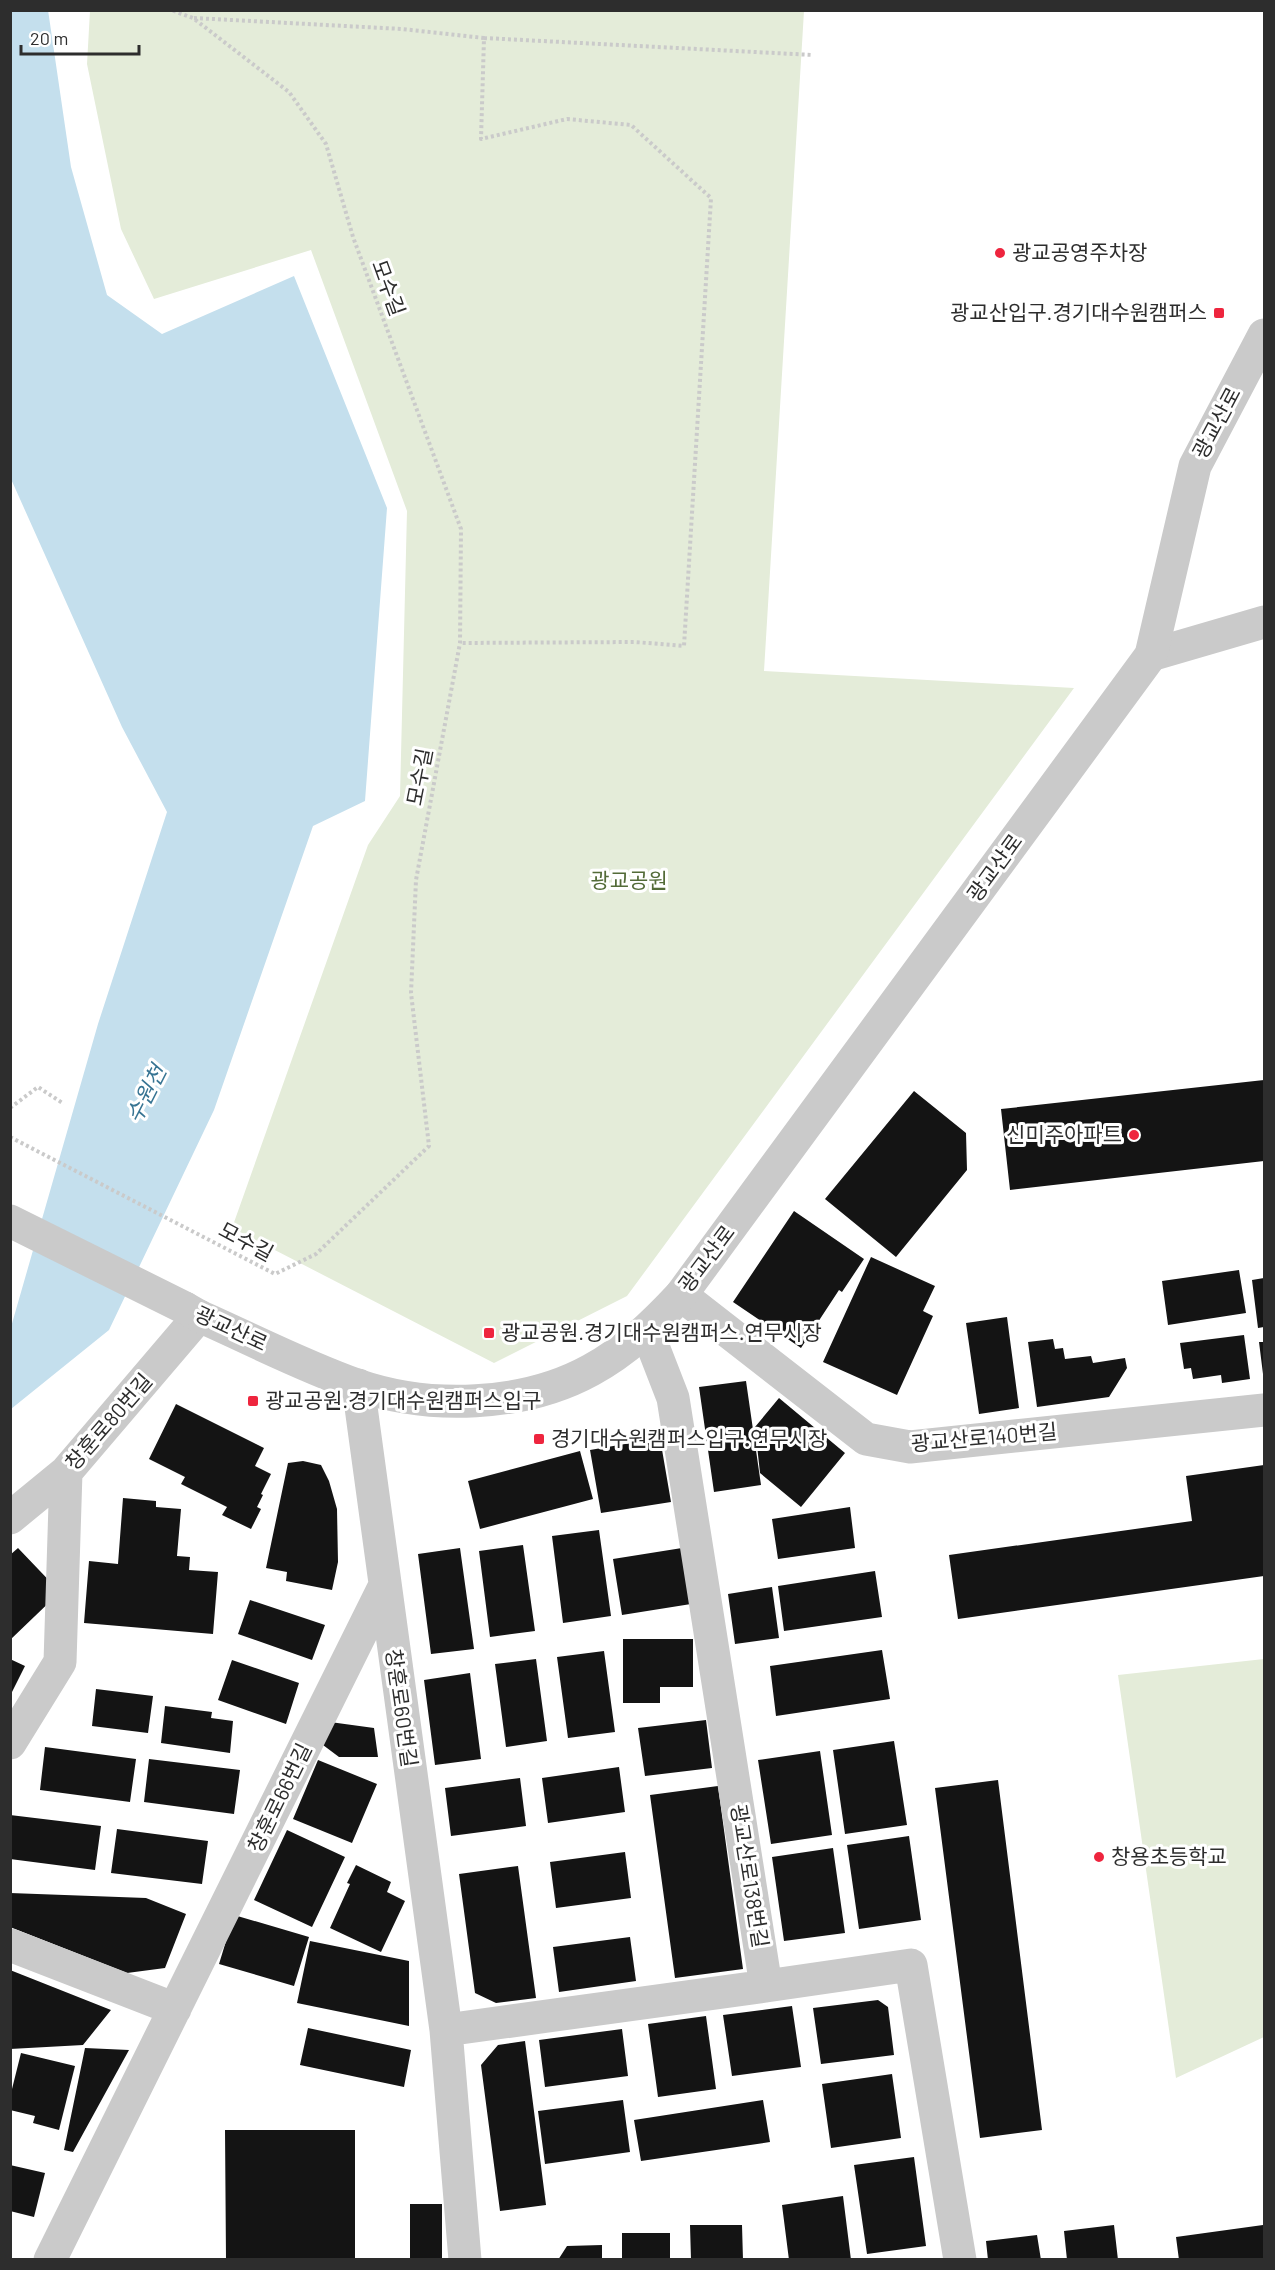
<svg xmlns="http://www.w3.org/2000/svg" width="1275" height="2270" viewBox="0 0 1275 2270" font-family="Barlow,'Noto Sans KR',sans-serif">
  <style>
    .green { fill: #e4ecd9 }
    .water { fill: #c4dfed }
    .building { fill: #141414 }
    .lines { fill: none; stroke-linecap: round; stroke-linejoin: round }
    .path { stroke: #cacaca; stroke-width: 4; stroke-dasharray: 3 3; stroke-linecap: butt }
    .minor { stroke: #cacaca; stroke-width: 33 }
    .tertiary { stroke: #cacaca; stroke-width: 33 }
    .tertiary-bridge { stroke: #cacaca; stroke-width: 33 }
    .poi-dot { fill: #ee253e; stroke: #fff; stroke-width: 2 }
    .labels { text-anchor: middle; stroke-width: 6; stroke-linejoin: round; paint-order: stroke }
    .poi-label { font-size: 21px; fill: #2d2d2d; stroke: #fff; text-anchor: start }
    .street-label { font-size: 21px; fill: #2d2d2d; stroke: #fff }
    .park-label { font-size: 21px; fill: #536b38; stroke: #fff }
    .water-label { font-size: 22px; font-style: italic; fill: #377493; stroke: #fff }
  </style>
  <rect width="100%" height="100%" fill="#fff"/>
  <path class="green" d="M90,11H804L764,671L1074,688L627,1296L494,1363L232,1228L368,845L400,796L407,511L311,250L154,299L121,229L87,64Z
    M1264,1659V2037L1176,2078L1118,1675Z"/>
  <path class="water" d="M48,10L71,167L107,295L162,334L294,276L387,508L365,801L313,826L214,1110L109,1330L11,1409V1327L98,1024L167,812L122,727L11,479V11Z"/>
  <path class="building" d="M1264,1080V1161L1010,1190L1001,1109Z
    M914,1091L966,1133L967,1170L896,1257L825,1199Z
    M794,1211L864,1259L842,1292L839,1290L801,1348L733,1302Z
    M871,1257L935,1286L923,1311L933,1316L897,1395L823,1362Z
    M1239,1270L1246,1313L1168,1325L1162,1281Z
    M1264,1278V1327L1258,1328L1252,1280Z
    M1007,1317L1019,1408L979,1414L966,1323Z
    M1244,1335L1250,1379L1222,1383L1221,1375L1193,1379L1191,1368L1184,1369L1180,1343Z
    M1053,1339L1055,1349L1063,1348L1065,1359L1091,1356L1093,1363L1125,1358L1127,1368L1109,1397L1037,1407L1028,1342Z
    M1259,1342H1264V1374H1263Z
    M746,1381L761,1485L714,1492L699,1387Z
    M779,1398L845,1453L801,1507L760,1473L755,1427Z
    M176,1404L264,1448L255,1466L271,1474L261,1494L263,1495L257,1507L261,1509L251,1529L222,1515L227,1507L181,1484L185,1477L149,1459Z
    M660,1438L671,1502L601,1513L590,1450Z
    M580,1451L593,1499L480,1529L468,1481Z
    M303,1461L321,1465L329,1481L337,1509L338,1562L332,1590L286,1581L287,1572L266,1568L288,1463Z
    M1264,1465V1576L958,1619L949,1555L1192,1521L1186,1476Z
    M123,1498L156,1501V1507L181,1509L177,1556L190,1557L189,1570L218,1572L213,1634L84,1623L89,1561L118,1564Z
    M850,1507L855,1548L778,1559L772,1519Z
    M599,1530L611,1616L563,1623L552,1536Z
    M523,1545L535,1631L490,1637L479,1551Z
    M18,1548L60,1592L10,1640V1555Z
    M460,1548L474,1649L431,1654L418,1554Z
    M682,1548L691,1604L622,1615L613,1559Z
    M875,1571L882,1617L784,1631L778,1586Z
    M772,1587L779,1638L735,1644L728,1594Z
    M250,1600L325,1625L312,1660L238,1634Z
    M623,1639H693V1687H660V1703H623Z
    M882,1650L890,1699L776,1716L770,1666Z
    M604,1651L615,1732L568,1738L557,1657Z
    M10,1659L25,1666L10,1696Z
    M536,1659L547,1741L506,1747L495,1664Z
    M232,1660L299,1683L286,1724L218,1700Z
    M470,1673L481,1759L435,1765L424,1680Z
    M96,1689L153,1696L148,1733L92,1726Z
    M165,1706L212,1712L211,1718L233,1721L230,1753L161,1743Z
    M706,1720L712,1768L645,1776L638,1728Z
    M330,1722L374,1728L378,1757H339L319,1742Z
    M894,1741L907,1825L845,1834L833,1750Z
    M45,1747L136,1759L130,1802L40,1790Z
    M820,1751L832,1835L771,1844L758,1760Z
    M149,1759L240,1770L234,1814L144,1802Z
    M318,1760L377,1784L352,1843L293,1819Z
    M619,1767L625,1812L548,1823L542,1778Z
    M520,1778L526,1826L451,1836L445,1788Z
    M998,1780L1042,2130L980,2138L935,1788Z
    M718,1786L743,1969L675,1978L650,1795Z
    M10,1815L101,1826L95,1870L10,1859Z
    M117,1829L208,1841L202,1884L111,1873Z
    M287,1830L345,1857L312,1927L254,1900Z
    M909,1836L921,1920L859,1929L847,1845Z
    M833,1848L845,1933L784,1941L772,1857Z
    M625,1852L631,1898L556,1908L550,1862Z
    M356,1865L391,1882L387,1892L405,1901L381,1952L330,1928L350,1884L347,1883Z
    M518,1866L536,1998L496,2003L475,1993L459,1874Z
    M10,1893L146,1898L186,1914L165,1968L127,1973L10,1927Z
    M234,1915L309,1937L294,1986L219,1964Z
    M630,1937L636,1981L559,1992L553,1947Z
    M310,1941L409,1961V2026L297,2003Z
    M10,1970L111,2010L83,2045L10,2049Z
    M878,2000L888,2007L894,2055L821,2064L813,2008Z
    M792,2006L801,2067L732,2076L723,2015Z
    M706,2016L716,2089L658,2097L648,2024Z
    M308,2028L411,2050L404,2087L300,2065Z
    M622,2029L628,2076L545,2087L539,2040Z
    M525,2041L546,2205L500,2211L481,2065L498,2045Z
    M85,2048L129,2050L73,2152L64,2150Z
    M21,2053L75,2066L59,2130L33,2123L35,2116L10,2110V2097Z
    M892,2074L901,2138L831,2148L822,2084Z
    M623,2100L630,2152L545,2164L538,2111Z
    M763,2100L770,2142L641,2161L634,2120Z
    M225,2130H355V2260H226Z
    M914,2157L926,2246L867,2254L854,2165Z
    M10,2165L45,2173L34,2217L10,2211Z
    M843,2196L851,2260H789L782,2205Z
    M410,2204H442V2260H410Z
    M690,2225H742L743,2260H691Z
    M1114,2225L1118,2260H1067L1064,2231Z
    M1263,2225L1264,2260H1179L1176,2237Z
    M622,2233H670V2260H622Z
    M1037,2235L1041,2260H988L986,2241Z
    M602,2245V2260H558L567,2246Z"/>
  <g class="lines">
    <path class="path" d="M194,18L402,29L484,38L481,139L567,119L631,125L711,198L684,646L635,642L460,643
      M484,38L813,55
      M10,1108L38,1087L64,1104
      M10,1137L275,1274L316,1254L429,1146L411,993L416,880L460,643L461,529L353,237L326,144L289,92L193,18L171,10"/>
    <path class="minor" d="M1151,655L1264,622
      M681,1295L866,1439L910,1447L1264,1410
      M647,1331L673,1398L766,1986L911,1965L960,2260
      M358,1385L446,2030L465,2260
      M10,1518L66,1472L199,1316
      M10,1743L60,1662L66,1472
      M10,1945L175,2009
      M446,2030L766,1986
      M50,2260L384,1587"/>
    <path class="tertiary" d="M185,1308L199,1316C251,1339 303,1366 357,1385C429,1410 524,1407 591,1370C626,1351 654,1324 681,1295L1151,655L1195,466L1264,335"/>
    <path class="tertiary-bridge" d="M10,1221L185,1308"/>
  </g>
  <g class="poi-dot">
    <circle cx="1000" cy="253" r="6"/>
    <rect x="1213" y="307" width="12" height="12" rx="3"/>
    <circle cx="1134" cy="1135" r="6"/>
    <rect x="483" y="1327" width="12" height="12" rx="3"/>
    <rect x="247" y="1395" width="12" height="12" rx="3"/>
    <rect x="533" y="1433" width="12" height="12" rx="3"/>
    <circle cx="1099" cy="1857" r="6"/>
  </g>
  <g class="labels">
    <g class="poi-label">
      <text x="1012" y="260">광교공영주차장</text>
      <text x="1207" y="320" text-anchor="end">광교산입구.경기대수원캠퍼스</text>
      <text x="1122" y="1142" text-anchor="end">신미주아파트</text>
      <text x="501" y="1340">광교공원.경기대수원캠퍼스.연무시장</text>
      <text x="265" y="1408">광교공원.경기대수원캠퍼스입구</text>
      <text x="551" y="1446">경기대수원캠퍼스입구.연무시장</text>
      <text x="1111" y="1864">창용초등학교</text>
    </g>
    <g class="street-label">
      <text transform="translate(388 288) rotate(70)" y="7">모수길</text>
      <text transform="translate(1217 423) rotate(-62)" y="7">광교산로</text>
      <text transform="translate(420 777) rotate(-79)" y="7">모수길</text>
      <text transform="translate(995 868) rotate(-54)" y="7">광교산로</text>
      <text transform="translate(246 1242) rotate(28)" y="7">모수길</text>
      <text transform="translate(707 1259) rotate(-53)" y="7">광교산로</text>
      <text transform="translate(231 1329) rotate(25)" y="7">광교산로</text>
      <text transform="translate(109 1422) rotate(-49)" y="7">창훈로80번길</text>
      <text transform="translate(984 1438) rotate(-5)" y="7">광교산로140번길</text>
      <text transform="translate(401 1708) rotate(82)" y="7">창훈로60번길</text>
      <text transform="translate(280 1798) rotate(-64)" y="7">창훈로66번길</text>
      <text transform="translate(749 1876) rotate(81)" y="7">광교산로138번길</text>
    </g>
    <g class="park-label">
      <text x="629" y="888">광교공원</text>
    </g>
    <g class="water-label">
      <text transform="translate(146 1094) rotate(-63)" y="8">수원천</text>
    </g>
  </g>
  <rect width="1275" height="2270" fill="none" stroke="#2d2d2d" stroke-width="24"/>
  <path d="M21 45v9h118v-9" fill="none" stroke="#2d2d2d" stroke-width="3"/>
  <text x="30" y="45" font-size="18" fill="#2d2d2d" stroke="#ffffff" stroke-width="4.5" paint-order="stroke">20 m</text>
</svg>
